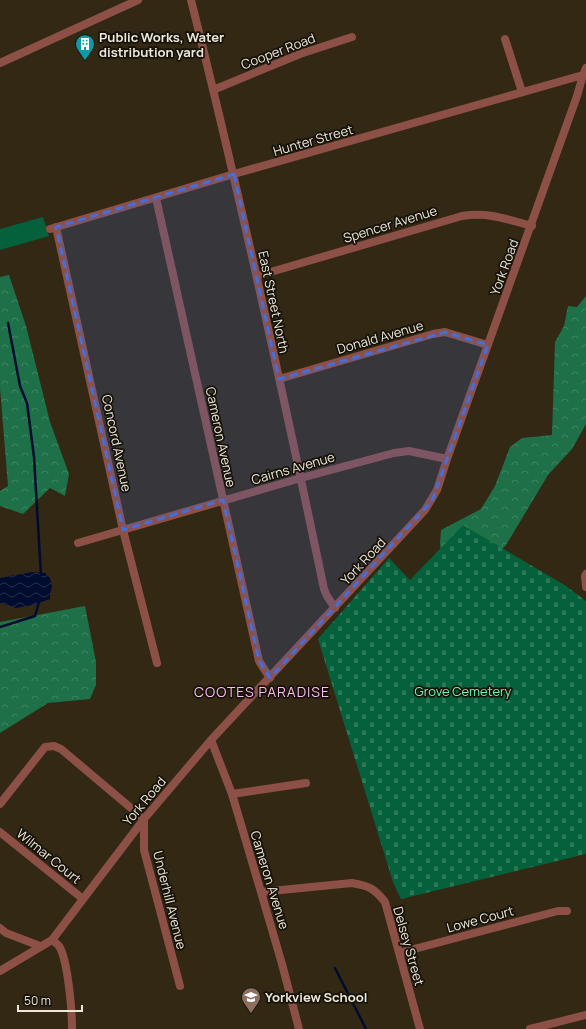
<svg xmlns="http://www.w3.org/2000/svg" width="586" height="1029" viewBox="0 0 586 1029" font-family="Manrope,sans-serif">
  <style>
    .green { fill: #05613b }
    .forest { fill: url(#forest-crowns) }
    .cemetery { fill: url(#cemetery-stones) }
    .water { fill: url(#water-waves) }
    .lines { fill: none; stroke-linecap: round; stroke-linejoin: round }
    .stream { stroke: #000c2f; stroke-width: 2.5 }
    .minor { stroke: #8d5047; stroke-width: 8 }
    .marked { fill: #476dd9; fill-opacity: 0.2; stroke: #476dd9; stroke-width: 3; stroke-dasharray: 8 5; stroke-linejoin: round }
    .labels { text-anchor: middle; stroke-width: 3.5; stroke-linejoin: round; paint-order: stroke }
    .poi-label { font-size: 13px; font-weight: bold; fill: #eee8db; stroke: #161209; text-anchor: start }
    .street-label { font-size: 13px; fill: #eee8db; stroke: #161209 }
    .park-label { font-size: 13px; fill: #70f8b1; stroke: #161209 }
    .neighbourhood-label { font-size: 14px; letter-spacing: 1px; fill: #fcbcf1; stroke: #161209 }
  </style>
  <defs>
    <pattern id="forest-crowns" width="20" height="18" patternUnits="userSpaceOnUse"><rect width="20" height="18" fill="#1d7048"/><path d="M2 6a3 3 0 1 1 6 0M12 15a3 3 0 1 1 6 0" fill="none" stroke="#3e8462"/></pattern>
    <pattern id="cemetery-stones" width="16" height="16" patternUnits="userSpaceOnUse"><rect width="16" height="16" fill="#05613b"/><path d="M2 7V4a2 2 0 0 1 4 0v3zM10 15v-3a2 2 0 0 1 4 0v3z" fill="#2a7857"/></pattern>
    <pattern id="water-waves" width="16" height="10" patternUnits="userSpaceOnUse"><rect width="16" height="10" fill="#000c2f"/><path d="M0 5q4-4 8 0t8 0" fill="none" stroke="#262f4d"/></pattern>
  </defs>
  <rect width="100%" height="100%" fill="#322814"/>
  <path class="green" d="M43,217L49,236L0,250V229Z"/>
  <path class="forest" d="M9,275L26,326L50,422L69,474L65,496L50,488L23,514L0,506V491L8,486L0,388V277Z
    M586,296V424L572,449L548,475L506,545L469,585L444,582L440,543L441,530L481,509L495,486L510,447L522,438L552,435L555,342L564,326L568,306L577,307Z
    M85,606L96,662V685L90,699L48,703L0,733V622Z"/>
  <path class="cemetery" d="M463,525L566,586L586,601V854L401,899L393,882L318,639L389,558L410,580Z"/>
  <path class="water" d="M32,572L45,573L50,578L52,587L50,594V599L33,605L16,608L0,603V578Z"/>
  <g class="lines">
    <path class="stream" d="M8,323L20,386L27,403L34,457L41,575
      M0,627L35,616L39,602
      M335,968L366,1029"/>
    <path class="minor" d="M191,0C240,195 283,392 324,589L327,596L335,608
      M505,39L522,92
      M0,63L138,0
      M213,90L300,54L352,37
      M156,198L259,661L270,678
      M56,227L123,530L157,663
      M50,229L234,174L583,75L585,73
      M257,276L462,216C489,212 506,219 532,226
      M279,379L433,334L445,332L488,345
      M78,543L301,478L394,453L409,451L447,459
      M586,574L585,576L586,587
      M211,740L232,794L261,892L282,964L299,1029
      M232,794L306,783
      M0,804L45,747L54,746L61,749L144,819V850L180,986
      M0,832L83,899
      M261,892L352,883C369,886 374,888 385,902L420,1029
      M0,928L6,933L40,946
      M52,940C54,941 57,944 59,946C68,960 72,1011 72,1029
      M399,953L558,911H567
      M0,971L52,940L144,819L211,740L425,510L437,490L447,459L577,96L583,75L586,68
      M530,1029L586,1015"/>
  </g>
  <path class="marked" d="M234,174L279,379L445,332L488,345L432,501L270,678L259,661L223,500L123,530L56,227Z"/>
  <defs>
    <symbol id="building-pin" viewBox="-11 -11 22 30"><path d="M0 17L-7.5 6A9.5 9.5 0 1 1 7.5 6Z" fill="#0f9aa8" stroke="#161209"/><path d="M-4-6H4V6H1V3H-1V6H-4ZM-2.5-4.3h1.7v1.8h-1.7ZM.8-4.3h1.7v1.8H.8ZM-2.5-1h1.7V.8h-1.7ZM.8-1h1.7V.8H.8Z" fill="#fff"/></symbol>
    <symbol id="school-pin" viewBox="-11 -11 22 30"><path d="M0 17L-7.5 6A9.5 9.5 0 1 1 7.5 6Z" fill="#8d6e63" stroke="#161209"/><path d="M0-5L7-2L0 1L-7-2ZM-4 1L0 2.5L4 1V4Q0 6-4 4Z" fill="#fff"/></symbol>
  </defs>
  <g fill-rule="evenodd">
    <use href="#building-pin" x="74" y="33" width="22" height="30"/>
    <use href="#school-pin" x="240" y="986" width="22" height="30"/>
  </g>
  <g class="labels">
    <g class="poi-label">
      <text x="99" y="42">Public Works, Water<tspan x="99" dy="15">distribution yard</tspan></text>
      <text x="265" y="1002">Yorkview School</text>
    </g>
    <g class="street-label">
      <text transform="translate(278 51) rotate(-21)" y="5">Cooper Road</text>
      <text transform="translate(313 140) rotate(-16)" y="5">Hunter Street</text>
      <text transform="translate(390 224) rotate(-17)" y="5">Spencer Avenue</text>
      <text transform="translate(504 267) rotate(-70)" y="5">York Road</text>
      <text transform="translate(274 302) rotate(78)" y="5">East Street North</text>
      <text transform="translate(380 337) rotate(-16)" y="5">Donald Avenue</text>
      <text transform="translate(221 437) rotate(78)" y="5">Cameron Avenue</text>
      <text transform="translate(117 443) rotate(78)" y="5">Concord Avenue</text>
      <text transform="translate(293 468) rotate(-16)" y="5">Cairns Avenue</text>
      <text transform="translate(363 561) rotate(-47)" y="5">York Road</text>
      <text transform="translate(144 801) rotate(-50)" y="5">York Road</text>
      <text transform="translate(49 856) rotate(39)" y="5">Wilmar Court</text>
      <text transform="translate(270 880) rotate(73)" y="5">Cameron Avenue</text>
      <text transform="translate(170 900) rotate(76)" y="5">Underhill Avenue</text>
      <text transform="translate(480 919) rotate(-15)" y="5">Lowe Court</text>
      <text transform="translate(409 946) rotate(74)" y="5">Delsey Street</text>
    </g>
    <g class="park-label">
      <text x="463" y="696">Grove Cemetery</text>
    </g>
    <g class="neighbourhood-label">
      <text x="262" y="697">COOTES PARADISE</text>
    </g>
  </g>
  <path d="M18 1005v6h64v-6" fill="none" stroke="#eee8db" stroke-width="2"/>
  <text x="24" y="1005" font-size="12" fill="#eee8db" stroke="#161209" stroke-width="3" paint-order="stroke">50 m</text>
</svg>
